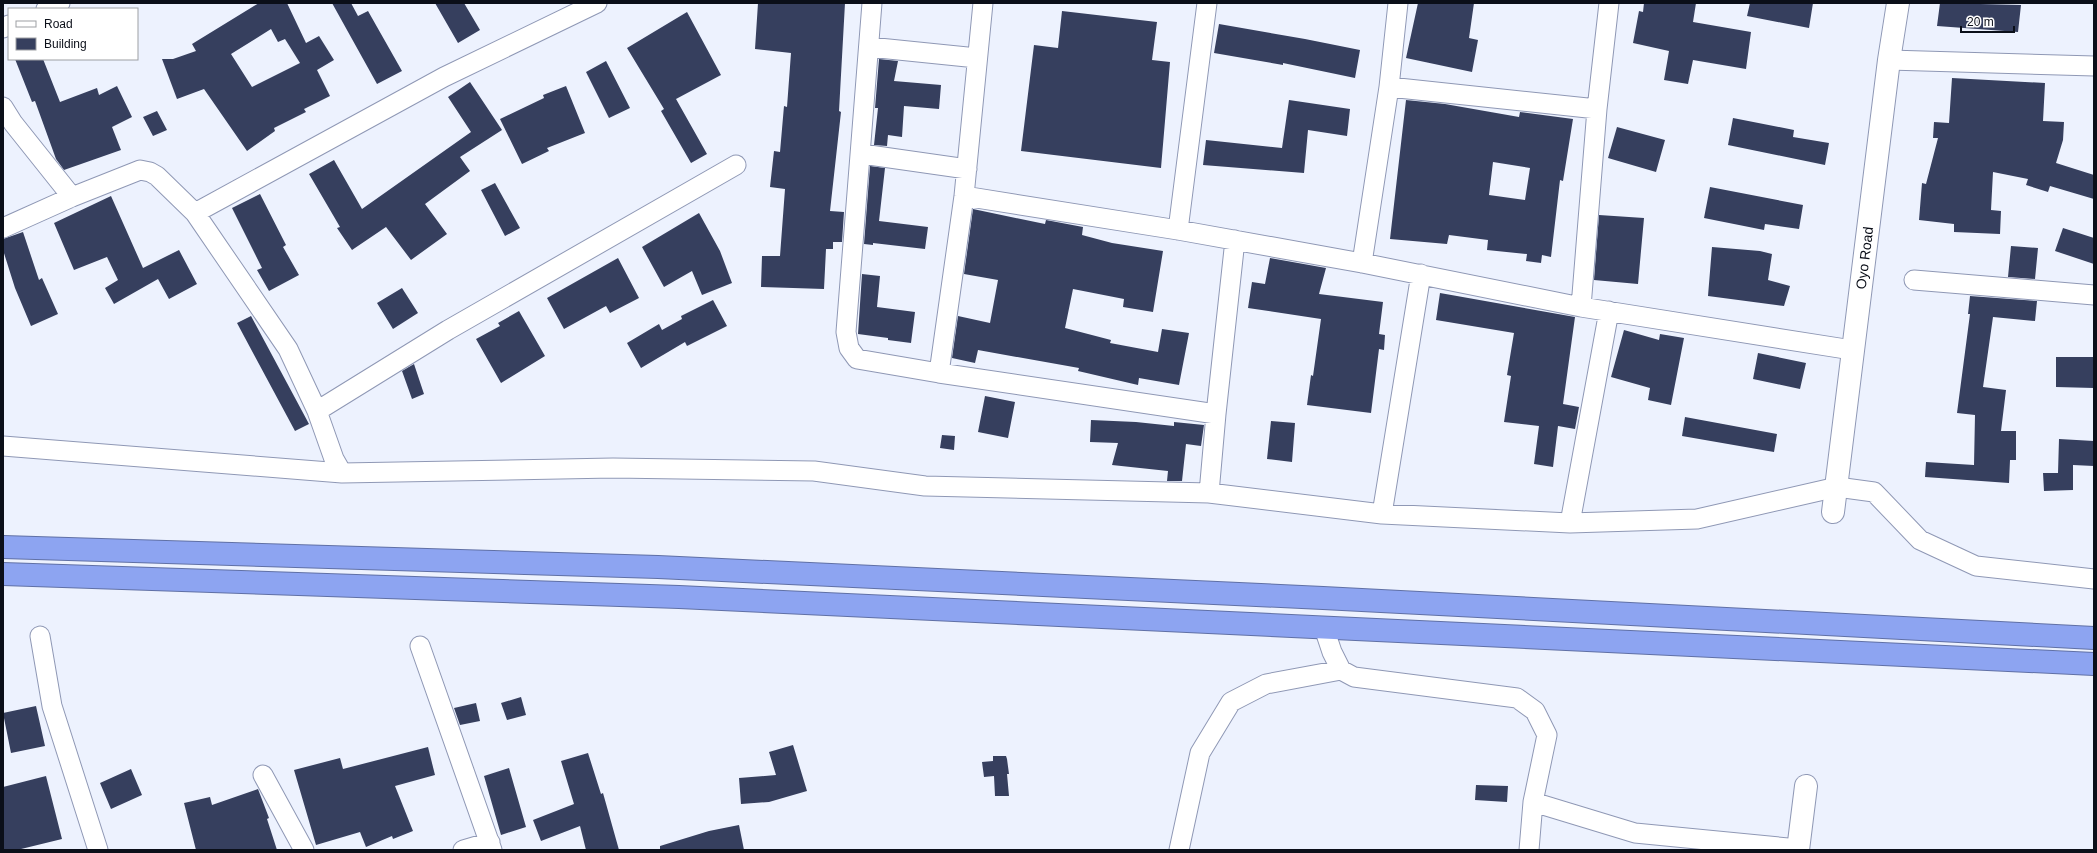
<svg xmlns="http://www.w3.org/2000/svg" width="2097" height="853" viewBox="0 0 2097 853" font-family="Arial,sans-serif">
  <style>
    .building { fill: #363f5e; fill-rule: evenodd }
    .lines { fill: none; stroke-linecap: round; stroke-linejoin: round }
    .street-casing { stroke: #8f98b5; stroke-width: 21 }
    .secondary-casing { stroke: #8f98b5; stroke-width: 24 }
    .highway-casing { stroke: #6070a5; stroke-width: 24 }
    .street { stroke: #fff; stroke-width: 19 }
    .secondary { stroke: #fff; stroke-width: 22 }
    .highway { stroke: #8da4f1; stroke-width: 22 }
    .labels { text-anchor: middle; stroke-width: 4; stroke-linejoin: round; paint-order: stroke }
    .street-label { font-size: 14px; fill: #0b0f19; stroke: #fff }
  </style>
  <rect width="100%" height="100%" fill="#edf2fe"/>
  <path class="building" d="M259,3H287L306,43L319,36L334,60L317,70L330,96L304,109L306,112L274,128L275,131L247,151L204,89L177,99L162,59H173L196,51L192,44ZM271,29L278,42L285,39L300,63L252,87L231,54Z
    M332,3H351L358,16L368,11L402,71L377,84Z
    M435,3H464L480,30L458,43Z
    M758,3H845L839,111L841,112L830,211L844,212L842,242H833V249H826L824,289L761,287L762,256H780L785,189L770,187L774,151L780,152L784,106L787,107L791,53L755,49Z
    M1418,3H1474L1469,38L1478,40L1472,72L1406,58Z
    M1644,3H1696L1693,22L1751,32L1746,69L1693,60L1688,84L1664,80L1669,51L1633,43L1639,11L1643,12Z
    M1750,3H1813L1809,28L1747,16Z
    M1940,3L2021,5L2018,32L1937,26Z
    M1062,11L1157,22L1152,60L1170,62L1161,168L1021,151L1034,45L1058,48Z
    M687,12L721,75L676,99L707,154L691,163L661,111L664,109L627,48Z
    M1219,24L1305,39L1360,50L1355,78L1283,63V65L1214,53Z
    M15,59H43L60,102L97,88L99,95L117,86L132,117L112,127L121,150L64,170L56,159L35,101L32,102Z
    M879,59L898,61L894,81L941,85L939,109L904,106L902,137L888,135L887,146L874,145L878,108H875Z
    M606,61L630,108L609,118L586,72Z
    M1952,78L2045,83L2043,121L2064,122L2063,140L2056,163L2094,175V199L2050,186L2048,192L2026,185L2028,179L1993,172L1991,210L2001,211L2000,234L1954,232V224L1919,220L1922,183L1926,184L1938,138H1933L1934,122L1949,123Z
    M470,82L502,130L460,157L470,171L425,204L447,234L411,260L386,227L352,250L337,228L340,227L309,174L334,160L362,209L471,132L448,97Z
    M566,86L585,133L547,148L549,151L522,164L500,119L544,98L543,95Z
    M1289,100L1350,109L1347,136L1308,130L1304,173L1203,165L1206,140L1282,148Z
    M1406,100L1445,104L1519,117L1520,112L1573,119L1563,181L1560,180L1551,257L1542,255L1541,263L1526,261L1527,254L1487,250L1488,240L1449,235L1447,244L1390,239ZM1493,162L1530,168L1525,200L1489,195Z
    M157,111L167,130L153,136L143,117Z
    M1733,118L1794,130L1793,137L1829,143L1825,165L1728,145Z
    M1617,127L1665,140L1656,172L1608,158Z
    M870,166L885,168L879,221L928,227L925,249L873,243V245L864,244Z
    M495,183L520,228L505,236L481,190Z
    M1710,187L1803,205L1799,229L1765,224L1764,230L1704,218Z
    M260,194L286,245L283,247L299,275L269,291L257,270L262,268L232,208Z
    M111,196L143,268L179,250L197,284L169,299L158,279L114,304L105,288L118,280L107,257L74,270L54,223Z
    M973,209L1045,224L1046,220L1083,227L1082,235L1112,243L1163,251L1153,312L1123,307L1124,299L1073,289L1065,328L1111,340L1110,343L1158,352L1162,329L1189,333L1179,385L1139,378L1138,385L1078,371L1079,368L978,350L975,363L952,358L958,316L990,323L998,280L964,274Z
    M699,213L720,251L732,283L702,295L692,271L664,287L642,247Z
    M1599,215L1644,218L1638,284L1594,280Z
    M2063,228L2094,238V264L2055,251Z
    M23,232L39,280L42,278L58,314L31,326L15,288L3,250V239Z
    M2011,246L2038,248L2035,279L2008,277Z
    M1712,247L1760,251L1772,254L1768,280L1790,286L1784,306L1708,296Z
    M618,258L639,298L610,313L606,306L564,329L547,298Z
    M1270,258L1326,268L1319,294L1383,302L1379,334L1385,335L1384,350L1379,349L1371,413L1307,405L1311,375L1313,376L1321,319L1248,308L1252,282L1265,284Z
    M862,274L880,276L877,307L915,312L911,343L888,340V338L858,334Z
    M402,288L418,313L393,329L377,303Z
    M1440,293L1575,317L1563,404L1579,407L1575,429L1558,426L1553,467L1534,464L1539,426L1504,422L1511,376L1507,375L1514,333L1436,320Z
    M1970,296L2037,301L2035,321L1993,317L1983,387L2006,390L2001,431H2016V460H2010L2009,483L1925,477L1926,462L1974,465L1975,415L1957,413L1970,314H1968Z
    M713,300L727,326L687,346L685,342L641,368L627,343L659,324L662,330L682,319L681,316Z
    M519,311L545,356L501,383L476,339L500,326L498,323Z
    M251,316L309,424L295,431L237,323Z
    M1624,330L1659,340L1660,334L1684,338L1671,405L1648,400L1650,388L1611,377Z
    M1758,353L1806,363L1800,389L1753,379Z
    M2056,357H2094V388L2056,387Z
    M414,364L424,394L412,399L402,371Z
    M985,396L1015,402L1008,438L978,432Z
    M1685,417L1777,434L1774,452L1682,436Z
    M1091,420L1136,422L1174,426V422L1204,425L1201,446L1186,444L1182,481H1167L1168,471L1112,465L1118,443L1090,442Z
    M1271,421L1295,423L1292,462L1267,459Z
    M942,435L955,436L954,450L940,448Z
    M2059,439L2094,441V466L2073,465V490L2044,491L2043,473H2058Z
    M521,697L526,715L507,720L501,703Z
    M476,703L480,721L460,725L454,708Z
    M36,706L45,746L11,753L3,713Z
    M793,745L807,791L769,802L741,804L739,778L776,775L769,752Z
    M428,747L435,775L395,786L413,831L393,839L392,836L366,847L360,832L316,845L294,770L340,758L343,769Z
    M588,753L601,794L603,793L619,850H586L580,826L541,841L533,820L574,804L561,761Z
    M993,756H1006L1007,759L1009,774H1007L1009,796H995L994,776L984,777L982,762L993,761Z
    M509,768L526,827L501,835L484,776Z
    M131,769L142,795L111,809L100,783Z
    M46,776L62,839L17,850H3V787Z
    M1476,785L1508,786L1507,802L1475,800Z
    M258,789L269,818L267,819L277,850H196L184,803L210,797L212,805Z
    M739,825L744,850H660V846L709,831Z"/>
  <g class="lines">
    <defs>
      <path id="street" d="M872,3L846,332L849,348L857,359L939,373L1216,414L1209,493
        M46,9L60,3
        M3,28L9,25
        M869,47L977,58
        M1889,60L2094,66
        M1389,87L1597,109
        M3,107L13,123L72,197
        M862,154L967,169
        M964,196L1178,230L1362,263L1581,307L1852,350
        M195,213L444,77L597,3
        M3,228L72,197L140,170L150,172L157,176L195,213L288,349L317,411L334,459L342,473
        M1178,230L1207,3
        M1362,263L1389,87L1398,3
        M1914,280L2094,295
        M1581,307L1597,109L1609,3
        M939,373L964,196L983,3
        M317,411L448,330L736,165
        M1216,414L1235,240
        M3,446L342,473L613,468L814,471L925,486L1209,493L1382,514L1570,523L1697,519L1837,487L1874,492L1920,540L1976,566L2094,579
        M1382,514L1421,274
        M1570,523L1609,311
        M1324,628L1332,652L1341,670L1354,677L1517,698L1535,711L1547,735L1533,802L1529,850
        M40,636L52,706L98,850
        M420,646L492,850
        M263,775L304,850
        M1533,802L1635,833L1799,849
        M463,850L490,842
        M1179,850L1200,753L1231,702L1266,684L1341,670"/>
      <g id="secondary">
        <path id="s1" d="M1833,512L1889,60L1898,3"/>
        <path d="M1798,850L1806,786"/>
      </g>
      <path id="highway" d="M3,547L658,567L1323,598L2094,638
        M3,574L679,597L2094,664"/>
    </defs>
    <use href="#street" class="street-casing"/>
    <use href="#secondary" class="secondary-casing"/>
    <use href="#highway" class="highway-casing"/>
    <use href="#street" class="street"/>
    <use href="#secondary" class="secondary"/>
    <use href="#highway" class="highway"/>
  </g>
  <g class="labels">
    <g class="street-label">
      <text dy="5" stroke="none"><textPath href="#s1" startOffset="256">Oyo Road</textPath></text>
    </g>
  </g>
  <rect width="2097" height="853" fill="none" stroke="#0b0f19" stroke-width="8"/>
  <rect x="8" y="8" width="130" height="52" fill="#ffffff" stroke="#9d9fa3"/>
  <rect x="16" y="21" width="20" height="6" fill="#ffffff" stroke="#9d9fa3"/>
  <text x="44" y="28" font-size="12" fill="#0b0f19">Road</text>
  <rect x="16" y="38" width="20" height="12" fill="#363f5e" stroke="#9d9fa3"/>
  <text x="44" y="48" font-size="12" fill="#0b0f19">Building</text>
  <path d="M1961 26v6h53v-6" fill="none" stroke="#0b0f19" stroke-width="2"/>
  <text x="1967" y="26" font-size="12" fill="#0b0f19" stroke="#ffffff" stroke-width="3" paint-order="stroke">20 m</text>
</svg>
